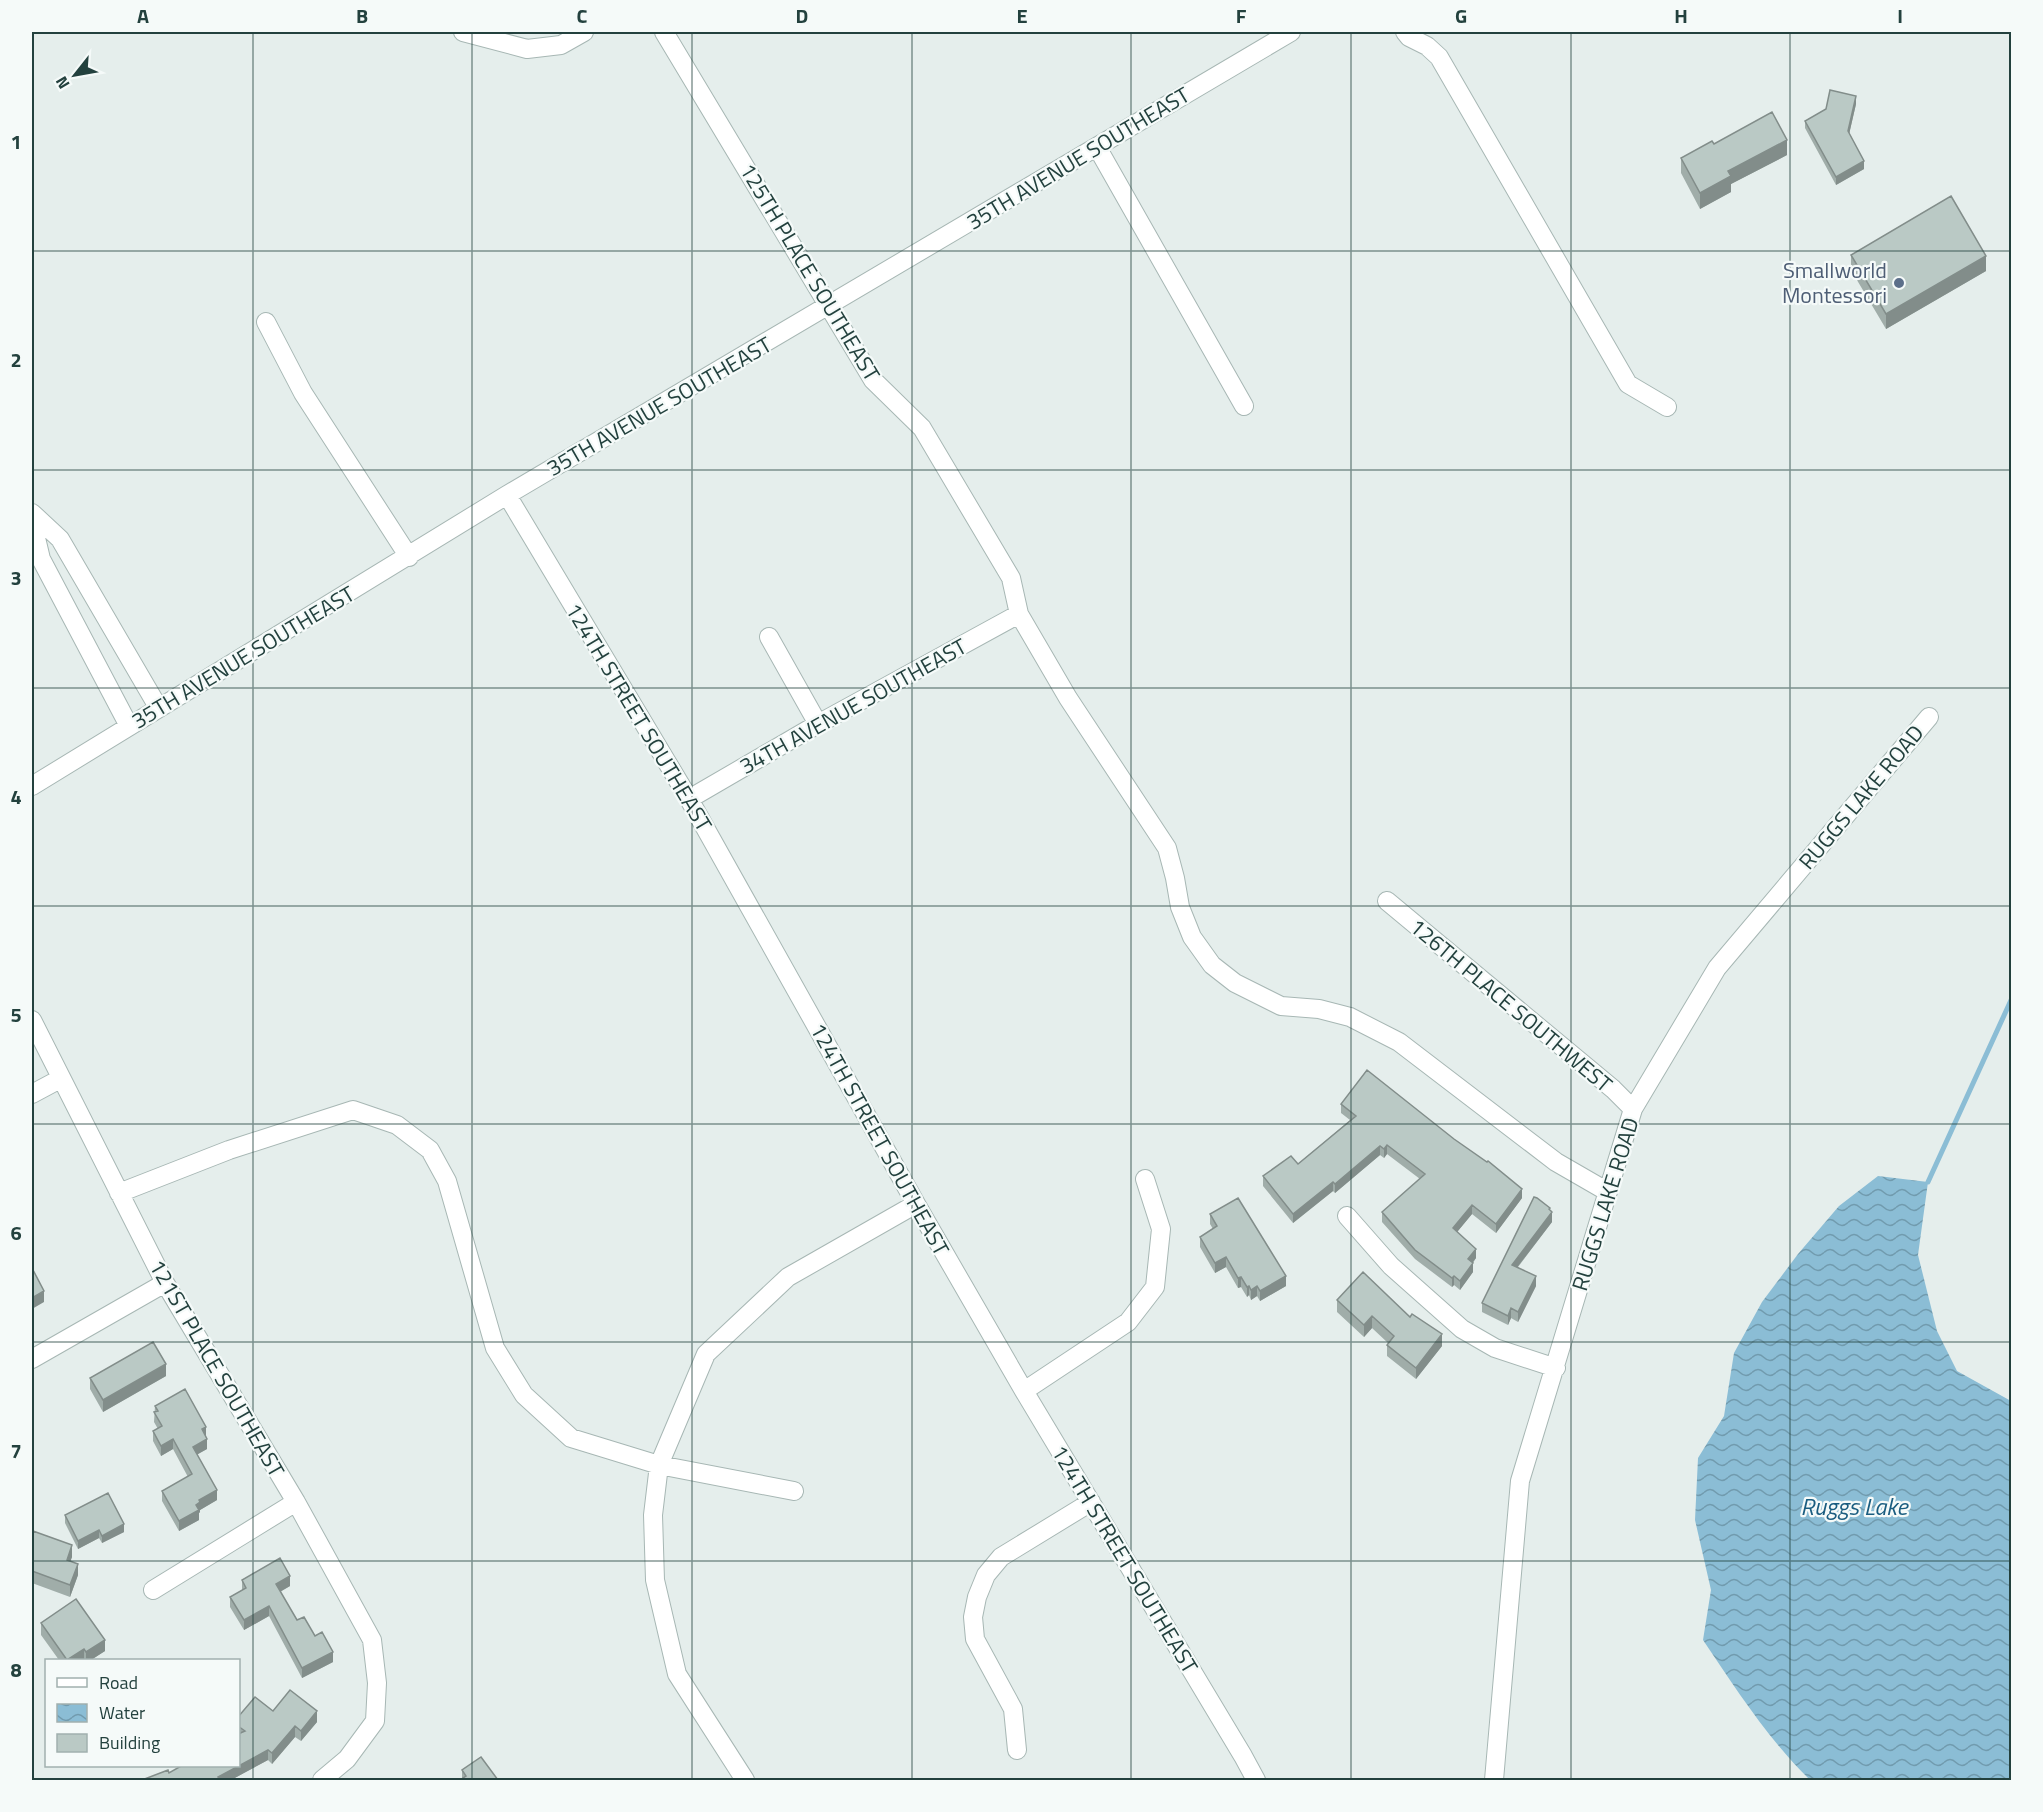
<svg xmlns="http://www.w3.org/2000/svg" width="2043" height="1812" viewBox="0 0 2043 1812" font-family="'Titillium Web',sans-serif">
  <style>
    .water { fill: url(#water-waves) }
    .lines { fill: none; stroke-linecap: round; stroke-linejoin: round }
    .stream { stroke: #8bbdd5; stroke-width: 5 }
    .minor-casing { stroke: #a7b7b4; stroke-width: 20 }
    .minor { stroke: #fff; stroke-width: 18 }
    .wall { fill: #a0ada9 }
    .shaded-wall { fill: #828d8a }
    .building { fill: #bac9c5; stroke: #828d8a; stroke-width: 1.5 }
    .grid { fill: none; stroke: #23413e; stroke-width: 1.5; stroke-opacity: 0.55 }
    .service-dot { fill: #5c6f8a; stroke: #f5faf9; stroke-width: 2 }
    .labels { text-anchor: middle; stroke-width: 4.5; stroke-linejoin: round; paint-order: stroke }
    .street-label { font-size: 22px; fill: #23413e; stroke: #f5faf9 }
    .service-label { font-size: 22px; fill: #4e5e75; stroke: #f5faf9; text-anchor: end }
    .water-label { font-size: 24px; font-style: italic; fill: #1a5d80; stroke: #f5faf9 }
    .neatline { fill: none; stroke: #23413e; stroke-width: 2 }
    .grid-label { font-size: 20px; text-anchor: middle; font-weight: bold; fill: #23413e }
  </style>
  <defs>
    <pattern id="water-waves" width="16" height="10" patternUnits="userSpaceOnUse" patternTransform="scale(1.5)"><rect width="16" height="10" fill="#8bbdd5"/><path d="M0 5q4-4 8 0t8 0" fill="none" stroke="#719bae"/></pattern>
  </defs>
  <rect width="100%" height="100%" fill="#e5eeec"/>
  <path class="water" d="M1878,1176L1928,1182L1918,1255L1937,1331L1957,1371L2011,1401V1780H1810C1768,1739 1736,1689 1703,1640L1711,1590L1695,1520L1698,1458L1724,1416L1734,1353L1762,1302L1798,1254L1839,1206Z"/>
  <g class="lines">
    <path class="stream" d="M1928,1182L2012,998"/>
    <defs>
      <path id="minor" d="M463,32L527,49L561,45L584,32
        M664,32L873,380L922,428L1011,578L1019,614L1068,698L1167,848L1175,878L1180,907L1192,937L1212,965L1235,983L1281,1006L1319,1009L1350,1017L1399,1042L1556,1162L1608,1192
        M1405,32L1409,37L1427,46L1439,57L1628,384L1667,407
        M1097,147L1244,406
        M266,322L303,393L409,557
        M507,495L689,799L916,1204L1024,1391L1243,1756L1256,1780
        M32,513L60,539L158,707
        M32,521L41,559L129,726
        M769,637L818,724
        M32,786L507,495L1291,32
        M689,799L818,724L1019,614
        M1387,901L1613,1089L1633,1109
        M32,1020L165,1283L296,1502L372,1640L377,1683L375,1721L347,1759L322,1780
        M32,1094L60,1079
        M119,1193L229,1150L353,1110L397,1125L430,1150L447,1181L495,1348L524,1395L571,1438L659,1465L653,1515L655,1580L677,1674L745,1780
        M1347,1216L1391,1266L1462,1329L1495,1348L1556,1368
        M32,1359L165,1283
        M1024,1391L1128,1322L1155,1287L1161,1229L1145,1179
        M794,1491L659,1465L706,1354L788,1277L916,1204
        M153,1590L296,1502
        M1017,1750L1013,1709L975,1639L973,1617L977,1597L986,1575L1001,1557L1091,1502
        M1494,1780L1520,1481L1633,1109L1717,968L1929,717"/>
    </defs>
    <use href="#minor" class="minor-casing"/>
    <use href="#minor" class="minor"/>
  </g>
  <path class="wall" d="M1856,104L1849,134L1864,169L1836,185L1805,128V121L1826,109Z
    M1714,144L1787,155L1731,184V192L1700,209L1681,173V158Z
    M1851,255L1986,271L1886,329L1851,270Z
    M1341,1104L1522,1198L1496,1233L1472,1214L1457,1232L1476,1258L1473,1263V1272L1460,1290L1454,1285L1452,1287L1415,1259L1382,1222V1212L1420,1179L1387,1154L1384,1158L1380,1155L1335,1193L1333,1191L1293,1223L1263,1186V1176L1298,1164L1350,1120L1341,1113Z
    M1550,1210L1552,1222L1518,1267L1536,1286L1518,1322L1511,1318L1508,1325L1482,1312V1303Z
    M1210,1214L1286,1286L1260,1301L1257,1296L1251,1300L1249,1295L1247,1297L1241,1287L1238,1288L1226,1267L1215,1273L1200,1247V1237L1213,1229L1210,1224Z
    M1337,1300L1410,1317L1442,1346L1416,1379L1387,1356V1345L1388,1343L1372,1328L1364,1337L1337,1312Z
    M166,1376L103,1412L90,1389V1378Z
    M155,1406L206,1437L207,1449L197,1454L217,1500L200,1510V1512L199,1513V1520L179,1531L162,1501V1491L188,1477L173,1449L161,1456L153,1441V1431L158,1429L154,1422Z
    M65,1515L124,1532L102,1543L99,1538L78,1549L65,1523Z
    M32,1536L72,1557L70,1561L78,1575L70,1597L32,1583Z
    M242,1580L290,1586L280,1592L297,1620L315,1636L333,1662L302,1678L269,1616L244,1630L230,1607V1597L242,1590Z
    M41,1623L105,1651L91,1660H59L41,1635Z
    M273,1711L317,1722L301,1741L295,1737L272,1764L268,1760L231,1780H142L169,1773L238,1766V1717Z
    M462,1770L498,1780L462,1779Z"/>
  <path class="shaded-wall" d="M1856,96V104L1848,139V131Z
    M1787,140V155L1731,184V192L1700,209V193L1728,171Z
    M1864,161V169L1836,185V177Z
    M1986,256V271L1886,329V314Z
    M1387,1145V1154L1384,1158V1149Z
    M1380,1146V1155L1335,1193V1184Z
    M1333,1182V1191L1293,1223V1214Z
    M1522,1189V1198L1496,1233V1224Z
    M1472,1205V1214L1453,1237V1228Z
    M1550,1208V1214L1552,1212V1222L1512,1274V1265Z
    M1476,1249V1258L1468,1268V1259Z
    M1226,1257V1267L1215,1273V1263Z
    M1473,1263V1272L1460,1290V1281Z
    M1286,1276V1286L1260,1301V1291Z
    M1454,1276V1285L1452,1287V1278Z
    M1536,1276V1286L1518,1322V1312Z
    M1241,1277V1287L1238,1288V1278Z
    M1249,1286V1295L1247,1297V1287Z
    M1257,1286V1296L1251,1300V1290Z
    M44,1291V1302L32,1309V1298Z
    M1511,1308V1318L1508,1325V1316Z
    M1372,1316V1328L1364,1337V1325Z
    M1442,1334V1346L1416,1379V1368Z
    M166,1364V1376L103,1412V1400Z
    M206,1427V1437L202,1429Z
    M173,1439V1449L161,1456V1446Z
    M207,1439V1449L193,1457V1447Z
    M217,1490V1500L200,1510V1512L199,1513V1520L179,1531V1521L199,1500Z
    M124,1524V1532L102,1543V1536Z
    M99,1530V1538L78,1549V1541Z
    M72,1545V1557L67,1571V1560Z
    M78,1564V1575L70,1597V1585Z
    M290,1576V1586L276,1594V1584Z
    M269,1606V1616L244,1630V1620Z
    M105,1640V1651L91,1660H86V1652Z
    M84,1649V1660H68Z
    M333,1652V1662L302,1678V1668Z
    M317,1711V1722L301,1741V1731Z
    M295,1726V1737L272,1764V1753Z
    M268,1750V1760L231,1780H218V1777Z"/>
  <path class="building" d="M1830,90L1856,96L1848,131L1864,161L1836,177L1805,121L1826,109Z
    M1772,112L1787,140L1728,171L1731,176L1700,193L1681,158L1712,141L1714,144Z
    M1951,196L1986,256L1886,314L1851,255Z
    M1367,1070L1454,1139L1487,1162L1488,1161L1522,1189L1496,1224L1472,1205L1453,1228L1476,1249L1468,1259L1473,1263L1460,1281L1454,1276L1452,1278L1415,1250L1382,1212L1425,1174L1387,1145L1384,1149L1380,1146L1335,1184L1333,1182L1293,1214L1263,1176L1291,1156L1298,1164L1356,1116L1341,1104Z
    M1534,1197L1537,1198L1550,1208L1549,1209L1552,1212L1512,1265L1536,1276L1518,1312L1511,1308L1508,1316L1482,1303Z
    M1238,1198L1286,1276L1260,1291L1257,1286L1251,1290L1249,1286L1247,1287L1241,1277L1238,1278L1226,1257L1215,1263L1200,1237L1217,1226L1210,1214Z
    M32,1268L44,1291L32,1298Z
    M1363,1272L1410,1317L1412,1314L1442,1334L1416,1368L1387,1345L1394,1336L1372,1316L1364,1325L1337,1300Z
    M153,1342L166,1364L103,1400L90,1378Z
    M185,1389L206,1427L202,1429L207,1439L193,1447L217,1490L199,1500L200,1502L196,1505L199,1510L179,1521L162,1491L192,1474L173,1439L161,1446L153,1431L162,1426L154,1412L158,1411L155,1406Z
    M108,1493L124,1524L102,1536L99,1530L78,1541L65,1515Z
    M33,1531L72,1545L67,1560L78,1564L70,1585L32,1571V1536Z
    M280,1558L290,1576L276,1584L297,1620L304,1617L315,1636L322,1632L333,1652L302,1668L269,1606L244,1620L230,1597L246,1588L242,1580Z
    M76,1599L105,1640L86,1652L84,1649L67,1660L41,1623Z
    M290,1690L317,1711L301,1731L295,1726L272,1753L268,1750L218,1777L220,1780H142L168,1770L169,1773L181,1766H238V1734L245,1731L238,1726V1717L255,1697L273,1711Z
    M481,1757L498,1780H460L466,1776L462,1770Z"/>
  <path class="grid" d="M253,32V1780M472,32V1780M692,32V1780M912,32V1780M1131,32V1780M1351,32V1780M1571,32V1780M1790,32V1780M32,251H2012M32,470H2012M32,688H2012M32,906H2012M32,1124H2012M32,1342H2012M32,1561H2012"/>
  <circle class="service-dot" cx="1899" cy="283" r="6"/>
  <g class="labels">
    <g class="street-label">
      <text transform="translate(1078 158) rotate(-31)" y="8">35TH AVENUE SOUTHEAST</text>
      <text transform="translate(810 272) rotate(59)" y="8">125TH PLACE SOUTHEAST</text>
      <text transform="translate(659 406) rotate(-30)" y="8">35TH AVENUE SOUTHEAST</text>
      <text transform="translate(243 657) rotate(-31)" y="8">35TH AVENUE SOUTHEAST</text>
      <text transform="translate(853 706) rotate(-29)" y="8">34TH AVENUE SOUTHEAST</text>
      <text transform="translate(639 717) rotate(59)" y="8">124TH STREET SOUTHEAST</text>
      <text transform="translate(1861 797) rotate(-50)" y="8">RUGGS LAKE ROAD</text>
      <text transform="translate(1511 1005) rotate(40)" y="8">126TH PLACE SOUTHWEST</text>
      <text transform="translate(880 1139) rotate(61)" y="8">124TH STREET SOUTHEAST</text>
      <text transform="translate(1605 1204) rotate(-73)" y="8">RUGGS LAKE ROAD</text>
      <text transform="translate(217 1368) rotate(60)" y="8">121ST PLACE SOUTHEAST</text>
      <text transform="translate(1125 1559) rotate(59)" y="8">124TH STREET SOUTHEAST</text>
    </g>
    <g class="service-label">
      <text x="1887" y="278">Smallworld<tspan x="1887" dy="25">Montessori</tspan></text>
    </g>
    <g class="water-label">
      <text x="1854" y="1515">Ruggs Lake</text>
    </g>
  </g>
  <rect width="2043" height="1812" fill="none" stroke="#f5faf9" stroke-width="66"/>
  <rect x="45" y="1659" width="195" height="108" fill="#f5faf9" stroke="#a1b0ae" stroke-width="1.5"/>
  <rect x="57" y="1678" width="30" height="9" fill="#ffffff" stroke="#a1b0ae" stroke-width="1.5"/>
  <text x="99" y="1689" font-size="18" fill="#23413e">Road</text>
  <rect x="57" y="1704" width="30" height="18" fill="url(#water-waves)" stroke="#a1b0ae" stroke-width="1.5"/>
  <text x="99" y="1719" font-size="18" fill="#23413e">Water</text>
  <rect x="57" y="1734" width="30" height="18" fill="#bac9c5" stroke="#a1b0ae" stroke-width="1.5"/>
  <text x="99" y="1749" font-size="18" fill="#23413e">Building</text>
  <g transform="translate(75 75) rotate(239)" stroke="#f5faf9" stroke-width="4.5" paint-order="stroke">
  <path d="M0-4.5L10 22L0 15L-10 22Z" fill="#23413e"/>
  <text y="-9" font-size="16" font-weight="bold" text-anchor="middle" fill="#23413e">N</text>
  </g>
  <rect x="33" y="33" width="1977" height="1746" class="neatline"/>
  <g class="grid-label">
    <text x="143" y="23">A</text>
    <text x="362" y="23">B</text>
    <text x="582" y="23">C</text>
    <text x="802" y="23">D</text>
    <text x="1022" y="23">E</text>
    <text x="1241" y="23">F</text>
    <text x="1461" y="23">G</text>
    <text x="1681" y="23">H</text>
    <text x="1900" y="23">I</text>
    <text x="16" y="149">1</text>
    <text x="16" y="367">2</text>
    <text x="16" y="585">3</text>
    <text x="16" y="804">4</text>
    <text x="16" y="1022">5</text>
    <text x="16" y="1240">6</text>
    <text x="16" y="1458">7</text>
    <text x="16" y="1677">8</text>
  </g>
</svg>
